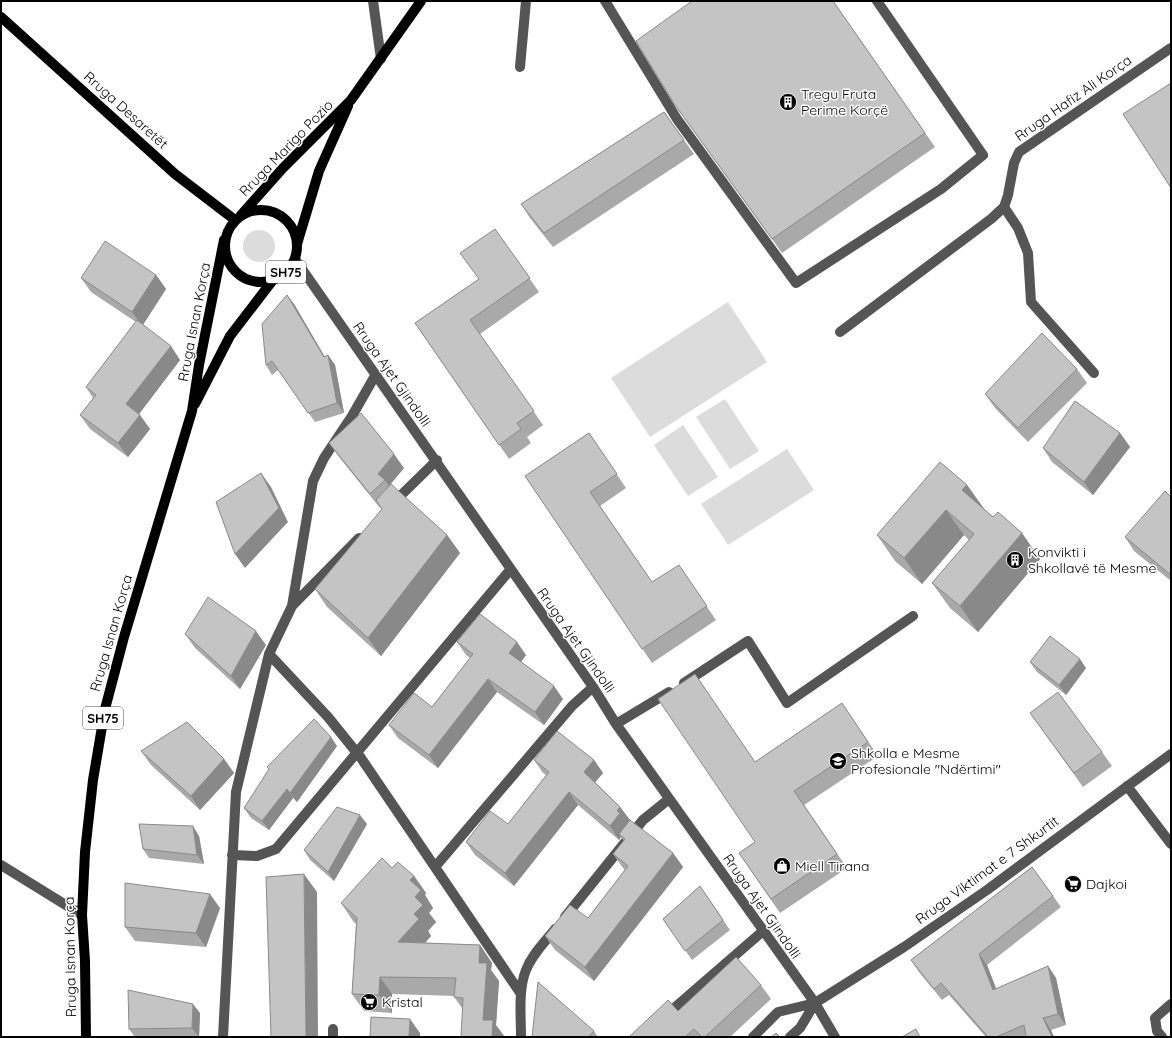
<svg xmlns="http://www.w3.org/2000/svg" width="1172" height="1038" viewBox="0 0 1172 1038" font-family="Quicksand,sans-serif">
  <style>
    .green { fill: #dcdcdc }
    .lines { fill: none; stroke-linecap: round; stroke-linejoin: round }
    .minor { stroke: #555; stroke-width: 10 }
    .major { stroke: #000; stroke-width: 10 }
    .wall { fill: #a9a9a9 }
    .shaded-wall { fill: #898989 }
    .building { fill: #c4c4c4; stroke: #898989 }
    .labels { text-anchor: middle; stroke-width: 3; stroke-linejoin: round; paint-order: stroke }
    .shield { fill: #fff; stroke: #4c4c4c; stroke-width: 1 }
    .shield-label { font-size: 13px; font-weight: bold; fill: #000 }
    .poi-label { font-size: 14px; fill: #000; stroke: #fff; text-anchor: start }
    .street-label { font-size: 14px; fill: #000; stroke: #fff }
  </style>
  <rect width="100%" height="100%" fill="#fff"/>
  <path class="green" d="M243 246a16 16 0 1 1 32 0a16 16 0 1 1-32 0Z
    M728,302L767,362L650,437L611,378Z
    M725,399L759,451L730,469L696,417Z
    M683,425L718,477L688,496L654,445Z
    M787,449L814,490L728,545L701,504Z"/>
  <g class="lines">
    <path class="minor" d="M373,1L381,59
      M605,1L677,119L796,283L941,189L983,155L877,1
      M520,67L526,1
      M1004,207L1018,228L1028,253L1031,302L1094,373
      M295,259L593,687L616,724L815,1003L835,1037
      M840,332L991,219L1004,207L1008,195L1014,163L1019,152L1171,48
      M392,504L437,460
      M292,606L359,538
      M269,654L328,717L361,758L521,994
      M684,683L748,641L787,703L913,616
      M616,724L669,692
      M1127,786L1171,844
      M232,855L257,856L276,849L510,570
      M1,865L82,915
      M435,867L572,706L593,687
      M565,917L643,820L669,799
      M665,1016L763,931
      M223,1037L236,792L269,654L292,606L313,481L324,458L352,416L376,374
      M333,1037V1029
      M521,1037C521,1015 518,990 526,970C532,954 545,942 555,929
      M753,1037L778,1012L815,1003L904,947L987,890L1171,754
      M790,1037L800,1028L815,1003
      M1162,1037L1157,1031L1155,1018L1171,1004"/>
    <path class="major" d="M1,17L175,174L235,220
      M225 246a36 36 0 1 1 72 0a36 36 0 1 1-72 0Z
      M241,215L283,168L351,100L421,1
      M297,244L319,171L348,106
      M195,404L230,336L273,280
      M86,1037L85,961L82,915L85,852L93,780L105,709L124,637L192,411L199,365L224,240"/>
  </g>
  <path class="wall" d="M833,1L935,147L782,253L685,119Z
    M664,112L694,154L553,247L530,218L521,204Z
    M495,229L539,292L480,334L543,425L527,437L531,443L509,459L415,323L479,279Z
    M156,275L166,289L143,325L180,360L139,414L150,429L128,457L90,429L80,415L93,398L86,387L136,322L91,292L81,278Z
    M294,304L325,357L328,355L335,365L344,413L315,422L278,370L272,375L266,365Z
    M1077,369L1087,383L1028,442L995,408L985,394Z
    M589,433L626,488L600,506L652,582L688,579L716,620L652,663L525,476Z
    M1120,433L1130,447L1093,495L1052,462L1043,448Z
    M329,443L404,468L389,486L447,535L460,553L381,656L327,607L315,589L382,509L381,507L380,508L339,457Z
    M967,485L984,509L1040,559L978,632L950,608L932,583L969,540L964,535L922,584L895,561L877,535Z
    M1171,497V581L1134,551L1125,537Z
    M185,634L266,645L240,689L195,648Z
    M457,642L526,655L521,662L563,699L544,725L497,692L438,768L398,738L389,725L432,707L470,658L466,655Z
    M1030,662L1086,668L1066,695L1037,672Z
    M842,703L878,756L804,805L847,868L780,913L739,853L755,842V762Z
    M1030,713L1102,752L1112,766L1083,787Z
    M337,746L297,802L293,798L269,830L251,818L244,808L269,770L267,767Z
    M141,751L224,759L234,773L200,810L151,765Z
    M534,760H594L603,773L595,782L620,807L630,820L628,823L673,853L683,867L594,981L555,950L545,936L588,918L625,870L623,868L613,854L624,841L621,837L619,840L578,805L514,886L475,855L466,842L508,824L546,775L543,773Z
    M367,824L334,881L310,860L304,850Z
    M199,836L204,864L149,858L143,849Z
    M1032,867L1061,907L987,965L996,989L1048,966L1056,978L1066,1025L1051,1030L1054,1037H986L949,995L942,1000L919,972L911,960Z
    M392,868L414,876L426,893L425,895L433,908L429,913L436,922L428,931L431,936L425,943L480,945L492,963L491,970L499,981L496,1025L462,1008L454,997L455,996L392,994V1013L364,1011L352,994L356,924L353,921L341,903Z
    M700,886L730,930L692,960L663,919Z
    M220,908L206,947L135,941L125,927Z
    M761,985L771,999L730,1037H629L678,1011Z
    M200,1013L199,1037H135L129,1029Z
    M594,1031L598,1037H532Z"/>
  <path class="shaded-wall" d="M156,275L166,289L142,326L132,312Z
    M287,295L294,304L330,366L328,355L335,365L344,413L337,403L324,357Z
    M171,346L180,360L136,418L126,404Z
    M140,415L150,429L128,457L118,443Z
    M1120,433L1130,447L1093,495L1084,482Z
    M394,454L404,468L389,486L385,480L378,474Z
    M261,473L271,487L288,522L245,568L235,554Z
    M967,485L985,510L962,490Z
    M946,510L964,535L922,584L904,558Z
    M1022,533L1040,559L978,632L960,606Z
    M447,535L460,553L381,656L368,638Z
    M256,631L266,645L240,689L231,676Z
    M517,642L526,655L518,666L509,653Z
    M1080,659L1086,668L1066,695L1059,685Z
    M488,679L497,692L438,768L429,755Z
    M554,686L563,699L544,725L535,712Z
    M331,737L337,746L297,802L290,793Z
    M224,759L234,773L200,810L191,796Z
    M594,760L603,773L593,785L584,772Z
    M287,789L293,798L269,830L262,821Z
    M569,792L578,805L514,886L505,873Z
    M620,807L630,820L627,823L630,826L619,834L621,837L619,840L610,826L617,811Z
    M360,815L367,824L334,881L328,872Z
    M193,826L199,836L204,864L197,855Z
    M673,853L683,867L594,981L585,967Z
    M304,874L317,892L318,1037H306Z
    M414,876L426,893L425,895L433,908L429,913L436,922L428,931L431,936L411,959L398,942L414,914L415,897L410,880Z
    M210,894L220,908L206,947L196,933Z
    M480,945L492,963L491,970L499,981L496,1025L505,1037H492L483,1020L479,963Z
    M979,954L987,965L1001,1001L993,990Z
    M1048,966L1056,978L1066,1025L1058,1014Z
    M380,977L392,994V1013L379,995Z
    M193,1004L200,1013L199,1037L192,1028Z
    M1043,1018L1051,1030L1054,1037H1052Z
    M410,1019L420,1033V1037H409Z"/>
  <path class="building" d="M692,1H833L925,133L772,239L675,105L636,41Z
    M1171,83V188L1123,114Z
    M664,112L684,140L544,233L521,204Z
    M495,229L530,278L470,320L534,411L517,423L521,429L499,445L415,323L479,279L460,253Z
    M105,241L156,275L132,312L81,278Z
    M287,295L324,357L328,355L337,403L308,413L272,361L266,365L262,324Z
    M137,320L171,346L126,404L140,415L118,443L80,415L96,395L86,387Z
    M1042,333L1077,369L1018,428L985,394Z
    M1075,401L1120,433L1084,482L1043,448Z
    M361,413L394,454L378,474L385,480L370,494L329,443Z
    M589,433L617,474L590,492L652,582L679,565L707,606L642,649L525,476Z
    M940,462L967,485L962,490L993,517L998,512L1022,533L960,606L932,583L974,534L946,510L904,558L877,535Z
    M261,473L279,508L235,554L216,502Z
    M391,484L447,535L368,638L315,589L382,509L376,500Z
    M1165,491L1171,497V575L1125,537Z
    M208,597L256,631L231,676L185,634Z
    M480,614L517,642L509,653L554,686L535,712L488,679L429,755L389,725L414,693L432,707L473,654L457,642Z
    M1050,636L1080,659L1059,685L1030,662Z
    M695,674L755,762L842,703L868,742L794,791L837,854L771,899L739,853L755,842L658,699Z
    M1058,692L1102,752L1074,773L1030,713Z
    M314,719L331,737L290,793L287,789L262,821L244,808L269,769L267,767Z
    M187,722L224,759L191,796L141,751Z
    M557,731L594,760L584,772L620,807L617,811L620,813L610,826L569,792L505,873L466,842L490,811L508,824L549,772L534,760Z
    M337,807L360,815L328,872L304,850Z
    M630,820L673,853L585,967L545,936L570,905L588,918L628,866L613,854L625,839L619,834Z
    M139,824L193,826L197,855L143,849Z
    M382,858L392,868L398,862L414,876L410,880L421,890L415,897L423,905L414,914L419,919L398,942L480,945L479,963H487L483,1020H493L492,1037H461L463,998L454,997L456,978L380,977L379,995L352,994L357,918L341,903Z
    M1032,867L1053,896L979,954L993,990L1048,966L1058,1014L1043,1018L1052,1037H1026L1024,1025L996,1037H988L941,983L934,989L911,960Z
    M304,874L306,1037H271L266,877Z
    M125,883L210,894L196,933L125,927Z
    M700,886L723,920L685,951L663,919Z
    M736,957L761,985L705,1037H702L694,1029L685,1037H629L668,1000L678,1011Z
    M538,982L594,1031L588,1037H532Z
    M128,990L193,1004L192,1028L129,1029Z
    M371,1017L410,1019L409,1037H370Z
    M916,1029L920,1037H902Z
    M776,1033L780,1037H771Z"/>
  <defs>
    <symbol id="building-disc" viewBox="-11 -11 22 22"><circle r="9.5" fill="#000" stroke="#fff"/><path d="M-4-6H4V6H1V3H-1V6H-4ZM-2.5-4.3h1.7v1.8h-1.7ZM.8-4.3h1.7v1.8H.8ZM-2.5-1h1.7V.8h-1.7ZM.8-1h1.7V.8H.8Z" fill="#fff"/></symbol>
    <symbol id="school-disc" viewBox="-11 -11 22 22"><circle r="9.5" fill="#000" stroke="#fff"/><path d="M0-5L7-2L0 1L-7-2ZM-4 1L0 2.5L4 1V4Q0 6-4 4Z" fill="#fff"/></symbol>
    <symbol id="shop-disc" viewBox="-11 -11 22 22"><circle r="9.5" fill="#000" stroke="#fff"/><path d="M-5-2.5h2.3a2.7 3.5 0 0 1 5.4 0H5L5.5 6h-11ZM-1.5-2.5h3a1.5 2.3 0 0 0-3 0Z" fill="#fff"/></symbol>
    <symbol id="supermarket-disc" viewBox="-11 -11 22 22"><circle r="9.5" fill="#000" stroke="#fff"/><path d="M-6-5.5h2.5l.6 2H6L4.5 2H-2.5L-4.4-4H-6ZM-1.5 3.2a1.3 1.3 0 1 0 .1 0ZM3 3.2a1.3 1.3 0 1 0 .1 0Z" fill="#fff"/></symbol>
  </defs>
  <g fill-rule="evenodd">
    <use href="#building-disc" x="778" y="92" width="20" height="20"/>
    <use href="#building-disc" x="1005" y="550" width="20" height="20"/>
    <use href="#school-disc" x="828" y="751" width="20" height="20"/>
    <use href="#shop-disc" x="772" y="856" width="20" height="20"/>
    <use href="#supermarket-disc" x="1063" y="874" width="20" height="20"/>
    <use href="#supermarket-disc" x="359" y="992" width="20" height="20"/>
  </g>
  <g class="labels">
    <g class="shield">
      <rect x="266" y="261" width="40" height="22" rx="3"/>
      <rect x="83" y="707" width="40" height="22" rx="3"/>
    </g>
    <g class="shield-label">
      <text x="286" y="277">SH75</text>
      <text x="103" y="723">SH75</text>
    </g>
    <g class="poi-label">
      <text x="801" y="99">Tregu Fruta<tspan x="801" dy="16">Perime Korçë</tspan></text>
      <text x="1028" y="557">Konvikti i<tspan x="1028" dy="16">Shkollavë të Mesme</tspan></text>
      <text x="851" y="758">Shkolla e Mesme<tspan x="851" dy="16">Profesionale "Ndërtimi"</tspan></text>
      <text x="795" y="871">Miell Tirana</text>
      <text x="1086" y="889">Dajkoi</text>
      <text x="382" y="1007">Kristal</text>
    </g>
    <g class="street-label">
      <text transform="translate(1073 98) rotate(-35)" y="5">Rruga Hafiz Ali Korça</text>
      <text transform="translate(126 110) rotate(42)" y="5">Rruga Desaretët</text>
      <text transform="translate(286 148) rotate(-46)" y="5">Rruga Marigo Pozio</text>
      <text transform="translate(194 322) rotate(-79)" y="5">Rruga Isnan Korça</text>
      <text transform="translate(392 374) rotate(55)" y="5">Rruga Ajet Gjindolli</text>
      <text transform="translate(111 633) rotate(-74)" y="5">Rruga Isnan Korça</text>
      <text transform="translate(576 640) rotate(55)" y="5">Rruga Ajet Gjindolli</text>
      <text transform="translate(987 870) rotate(-36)" y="5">Rruga Viktimat e 7 Shkurtit</text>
      <text transform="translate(762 906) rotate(55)" y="5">Rruga Ajet Gjindolli</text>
      <text transform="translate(70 957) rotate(-91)" y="5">Rruga Isnan Korça</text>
    </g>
  </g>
  <rect width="1172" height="1038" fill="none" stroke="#000000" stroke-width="4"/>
</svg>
